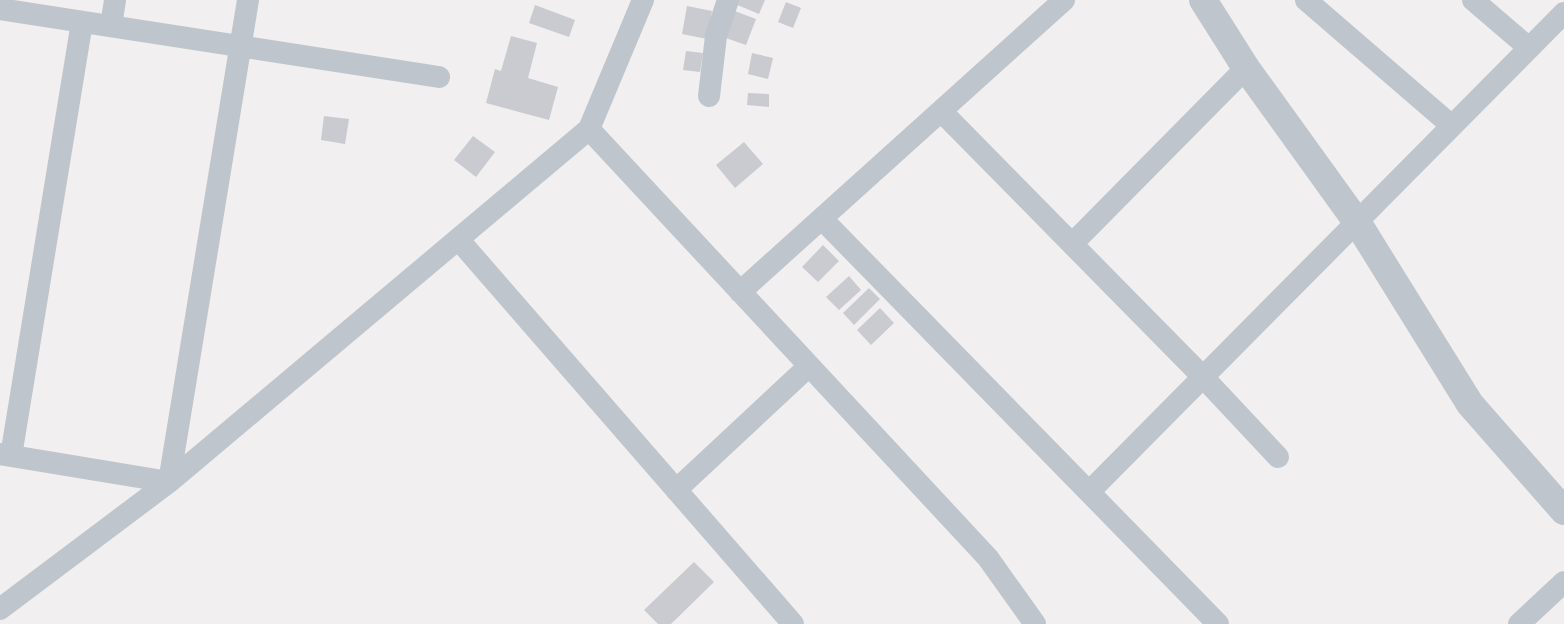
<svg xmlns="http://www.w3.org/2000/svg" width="1564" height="624" viewBox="0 0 1564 624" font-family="Cabin,sans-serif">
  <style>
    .building { fill: #c9cbd1 }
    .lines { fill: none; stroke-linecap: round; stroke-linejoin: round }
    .minor { stroke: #bfc5cc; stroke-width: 22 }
    .tertiary { stroke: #bfc5cc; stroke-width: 28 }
  </style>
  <rect width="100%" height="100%" fill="#f1efef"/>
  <path class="building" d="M736,0H765L759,14L735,4Z
    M786,2L801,8L793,28L778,22Z
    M535,5L575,20L569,37L529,23Z
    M687,6L712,11L707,39L682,34Z
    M732,10L756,19L746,45L723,37Z
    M511,36L537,43L528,78L558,87L549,120L486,103L495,69L501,71Z
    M686,51L703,53L700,72L683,70Z
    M752,53L773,58L768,79L748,74Z
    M748,93L769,94V107L747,105Z
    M324,116L349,119L345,144L321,140Z
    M473,136L495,152L476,177L454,160Z
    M744,142L763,164L735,188L716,165Z
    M823,245L839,261L818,282L802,267Z
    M849,276L861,290L839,310L826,297Z
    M869,288L880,299L854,325L843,313Z
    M880,308L894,323L871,345L857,330Z
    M694,562L714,582L671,624H658L644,610Z"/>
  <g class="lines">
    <path class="minor" d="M1306,0L1452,126
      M1473,0L1529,48
      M0,9L439,77
      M111,26L115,0
      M709,96L716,36L728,0
      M941,111L1203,377L1278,457
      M589,129L643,0
      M822,219L1218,624
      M458,239L793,624
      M1072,244L1246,68
      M740,292L1064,0
      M0,454L169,482L248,0
      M11,456L82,22
      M676,490L809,366
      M1089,492L1564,13
      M0,609L169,482L589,129L988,558L1035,624
      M1519,624L1564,582"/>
    <path class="tertiary" d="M1203,0L1246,68L1357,222L1470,404L1564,511"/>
  </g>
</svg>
